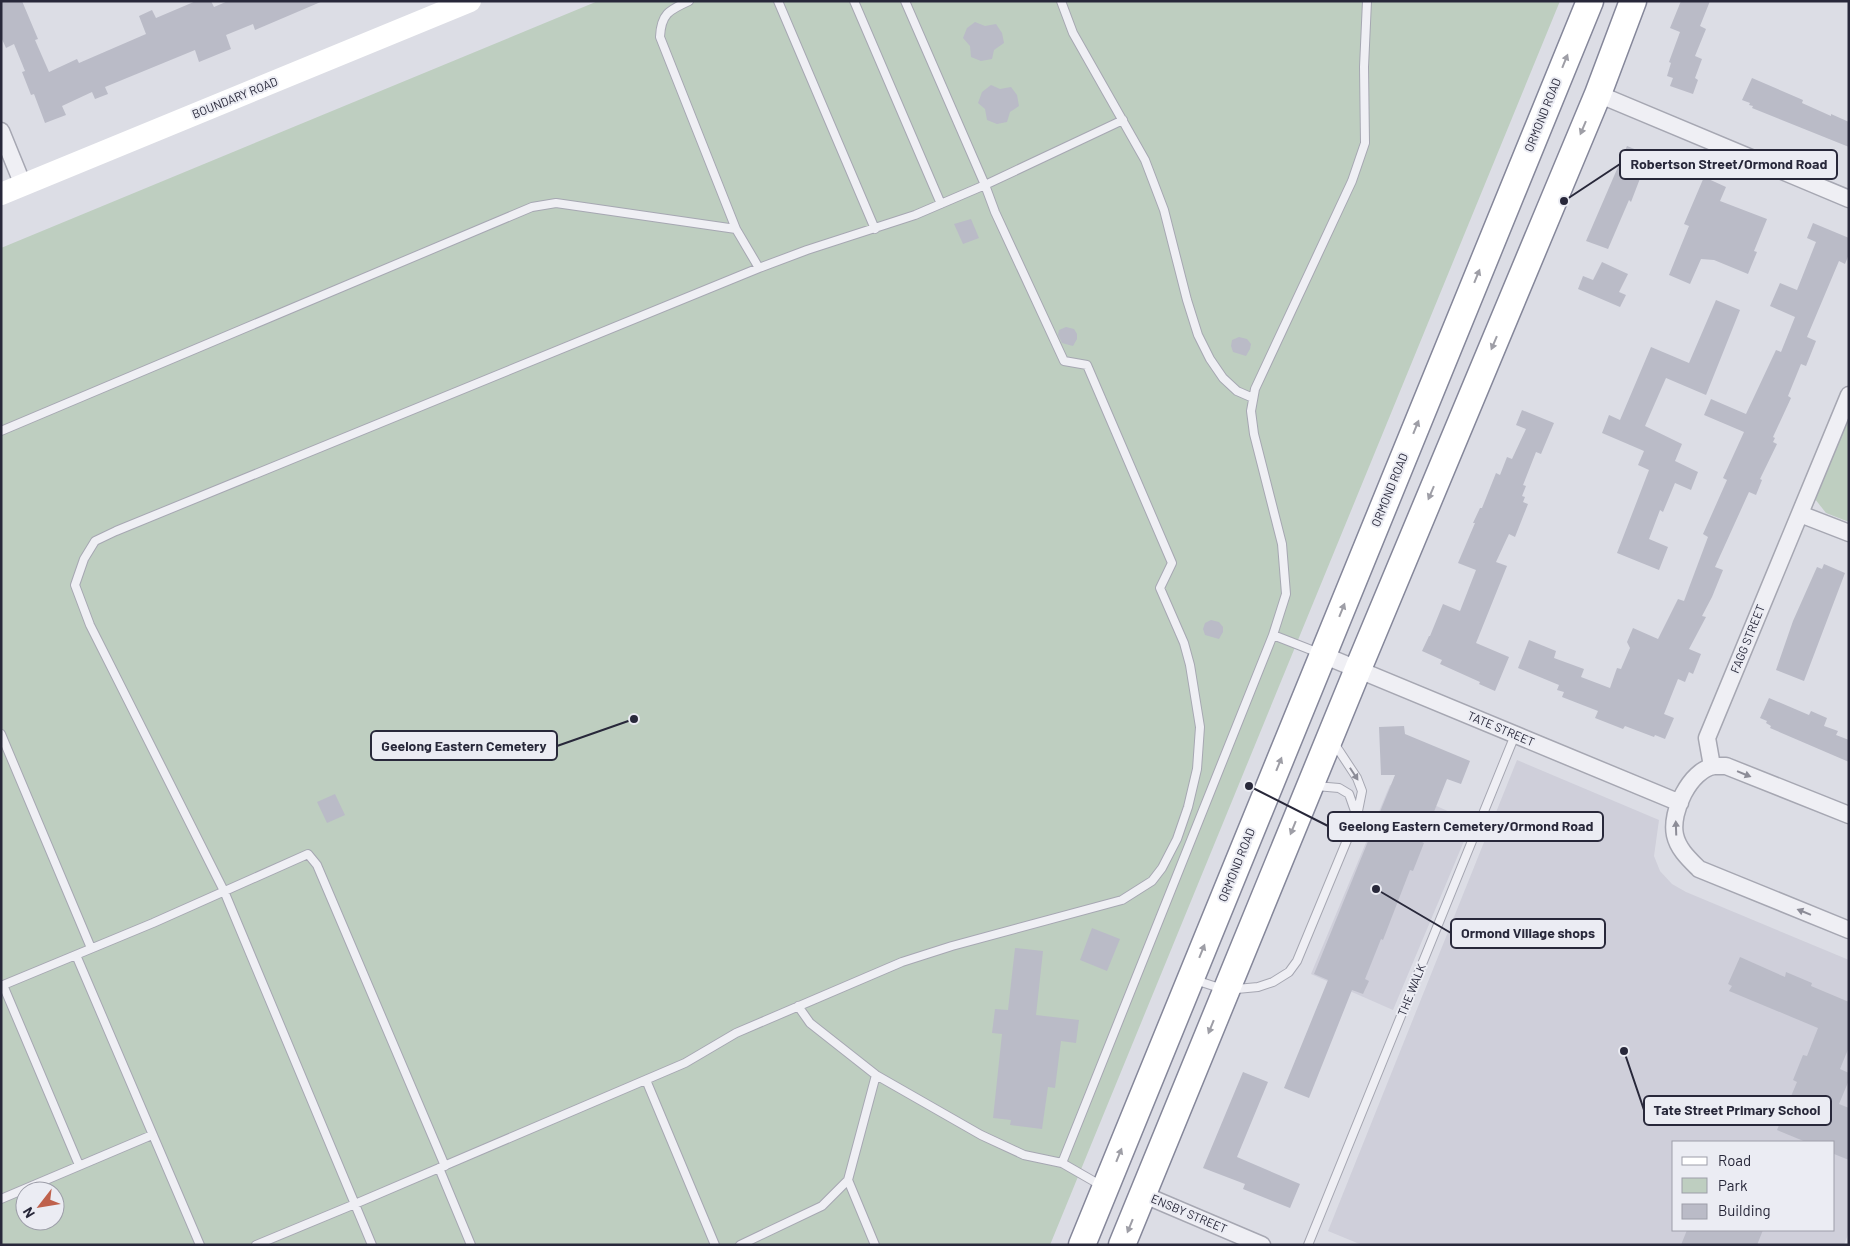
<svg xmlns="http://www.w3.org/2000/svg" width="1850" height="1246" viewBox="0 0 1850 1246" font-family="Barlow,sans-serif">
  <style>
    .built { fill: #cfcfda; fill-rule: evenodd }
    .green { fill: #becec0; fill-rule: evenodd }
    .building { fill: #babbc7 }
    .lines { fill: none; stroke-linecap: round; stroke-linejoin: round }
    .service-casing { stroke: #a6a7b2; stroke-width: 10 }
    .minor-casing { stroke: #a6a7b2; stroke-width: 19 }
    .trunk-casing { stroke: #85879a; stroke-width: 29 }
    .service { stroke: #efeff4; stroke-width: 8 }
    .minor { stroke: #efeff4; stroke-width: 16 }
    .secondary { stroke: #fff; stroke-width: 22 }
    .trunk { stroke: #fff; stroke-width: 26 }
    .oneway { fill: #9e9ea6 }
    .oneway2 { fill: #8c8c97 }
    .labels { text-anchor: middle; stroke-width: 4; stroke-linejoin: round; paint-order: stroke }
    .street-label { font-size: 12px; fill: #28283a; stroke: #ebecf3 }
    .leader { fill: none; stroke: #28283a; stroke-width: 2 }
    .callout-dot { fill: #28283a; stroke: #ebecf3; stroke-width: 2 }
    .callout { fill: #ebecf3; stroke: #28283a; stroke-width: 2 }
    .callout-label { font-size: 14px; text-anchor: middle; font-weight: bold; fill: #28283a }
  </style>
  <rect width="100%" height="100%" fill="#dcdde5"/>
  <path class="built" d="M1517,760L1659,820L1654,856L1660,871L1672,884L1686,892L1849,960V1232L1844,1245H1362L1328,1231ZM1674,1142H1834V1230H1674Z
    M1390,785L1472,822L1393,1010L1311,974Z"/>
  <path class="green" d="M598,1H1560L1050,1245H1V248ZM25,1191H55V1221H25Z
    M1849,410V522L1826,513L1815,499L1818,489Z"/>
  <path class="building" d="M1,1H22L38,39L35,40L49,72L77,59L79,63L146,34L139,16L152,10L156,18L196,1H211L214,7L228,1H323L255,30L253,24L226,35L231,49L199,62L195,50L105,87L108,94L95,99L92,92L62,106L66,115L45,123L34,94L31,95L22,72L25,71L14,44L6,48L1,37Z
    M1681,1H1710L1700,26L1706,29L1695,56L1702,59L1695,78L1698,80L1693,94L1670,86L1673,78L1667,76L1671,63L1669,62L1680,32L1670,28Z
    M975,22L985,26L996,24L1002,33L1004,43L994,50L992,59L981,61L971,57L970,46L963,38L967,28Z
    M1752,78L1803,100L1802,103L1831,116V114L1849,122V147L1752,108L1753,106L1749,105L1750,103L1742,100Z
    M991,85L1000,89L1011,87L1017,95L1019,106L1010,112L1007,122L997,124L987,120L985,109L978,103L982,92Z
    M1627,146L1649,155L1631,202L1629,200L1608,249L1586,241Z
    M1704,177L1726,187L1720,201L1767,219L1754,251L1757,252L1748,274L1714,260L1701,259L1690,284L1669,275L1689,226L1684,224Z
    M971,219L979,238L963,244L954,224Z
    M1813,223L1849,238V254L1845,264L1839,261L1807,337L1816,341L1806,366L1801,364L1788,396L1791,398L1773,437L1775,438L1773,442L1777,444L1760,479L1762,480L1756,495L1749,492L1715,567L1723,570L1712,597L1702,616L1706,617L1689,649L1701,654L1693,674L1689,672L1685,682L1678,679L1664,714L1674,718L1665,739L1655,735L1654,737L1625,726L1623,729L1595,718L1598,711L1562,697L1564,692L1557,690L1559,685L1518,668L1529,640L1556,651L1554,658L1584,669L1581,677L1610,688L1617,668L1621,669L1630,648L1627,642L1633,628L1658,639L1678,599L1684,601L1708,537L1703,534L1727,480L1723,478L1744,432L1704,415L1711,399L1746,414L1776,350L1781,352L1795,317L1770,306L1780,283L1797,290L1816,242L1807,238Z
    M1602,262L1628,274L1619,292L1626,295L1620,307L1578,289L1583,276L1593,280Z
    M1716,300L1740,310L1706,395L1666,378L1645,426L1682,444L1675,461L1698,472L1691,490L1675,483L1663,512L1660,510L1649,539L1668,547L1659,570L1617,553L1649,470L1638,465L1644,451L1602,433L1609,415L1620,420L1651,347L1689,363Z
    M1066,327L1074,329L1077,334V339L1073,346L1062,343L1058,335L1059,330Z
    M1239,337L1247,339L1251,344L1250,349L1246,356L1233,352L1231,346L1232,340Z
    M1522,410L1554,423L1541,454L1536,452L1523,485L1526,486L1522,496L1525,497L1523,502L1528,504L1515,537L1509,534L1496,562L1507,566L1476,643L1509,657L1495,691L1479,684L1480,682L1440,664L1442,660L1422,651L1429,636H1430L1443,604L1460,611L1476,570L1458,563L1475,523H1473L1480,508H1482L1496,473L1500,475L1507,457L1512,459L1526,429L1516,425Z
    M1824,564L1845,573L1804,681L1776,670L1793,621L1817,567L1822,569Z
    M1211,620L1219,622L1223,627V632L1219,639L1205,635L1203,629L1205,623Z
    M1769,698L1809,715L1811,711L1827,718L1824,726L1838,731L1836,735L1849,740V762L1770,728L1771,726L1766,723L1767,721L1760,718Z
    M1404,726L1405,734L1470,761L1461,784L1447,779L1422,842L1424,843L1413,871L1410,870L1383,940L1381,939L1365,979L1369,981L1363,994L1352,990L1309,1098L1284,1088L1328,980L1314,974L1395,775H1381L1379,727Z
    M335,794L345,815L327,823L317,802Z
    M1092,928L1120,939L1107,971L1080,960Z
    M1015,948L1043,951L1036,1015L1079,1020L1076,1043L1061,1041L1055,1088L1048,1087L1042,1129L1010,1125L1011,1120L993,1118L1002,1034L992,1033L995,1009L1008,1010Z
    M1740,957L1785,977L1786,972L1812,983L1811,986L1849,1002V1047L1840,1069L1849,1073V1080L1839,1104L1849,1108V1160L1834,1154V1142H1806L1777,1130L1797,1082L1793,1080L1803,1055L1807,1056L1818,1028L1729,991L1732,986L1728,984Z
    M1243,1072L1268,1082L1237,1157L1300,1184L1290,1208L1243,1189L1245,1184L1203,1168Z
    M1687,1230H1763L1757,1245H1681Z"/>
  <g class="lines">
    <defs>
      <path id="service" d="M689,1C669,10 661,14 660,37L736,229
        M778,1L875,229
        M854,1L941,204
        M1061,1L1073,33L1145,160L1164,210L1187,300L1198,335L1210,359L1223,378L1237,391L1253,398
        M759,268L807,250L915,215L985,185L905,1
        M1,431L532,207L556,203L736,229L759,268L116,531L95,541L84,559L75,585L90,625L224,891L372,1245
        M1319,653L1273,635L1286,594L1282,544L1254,434L1251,411L1255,389L1352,181L1365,143L1364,67L1367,1
        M1,734L91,948
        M1316,786L1339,788L1349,794L1356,814
        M76,955L200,1245
        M1195,980L1226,990L1258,987L1273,982L1289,972L1297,961L1357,816L1362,791L1357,778L1334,743
        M3,985L79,1165
        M1,986L153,923L308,854L317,865L445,1166
        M798,1006L810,1023L876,1075L981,1135L1024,1155L1062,1163
        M646,1080L715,1245
        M439,1168L471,1245
        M848,1180L875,1245
        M1102,1186L1062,1163L1273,635
        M1,1199L152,1135
        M256,1245L355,1204L685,1063L736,1033L902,962L952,946L1122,900L1152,881L1162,868L1177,839L1188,807L1197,769L1200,727L1190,665L1184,643L1160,588L1172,563L1087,365L1064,361L995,212L985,185L1123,120
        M740,1245L822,1206L848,1180L876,1075
        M1308,1245L1515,735"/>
      <path id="minor" d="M1598,94L1849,199
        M1,131L23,185
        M1800,514L1849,533
        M1323,655L1680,803
        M1712,766L1707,738L1849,395
        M1849,815L1726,766C1722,766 1718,766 1714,766C1690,770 1670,812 1675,835C1678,849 1689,859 1699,869L1849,930
        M1142,1194L1262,1245"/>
      <path id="trunk" d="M1082,1245L1590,1
        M1122,1245L1358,669L1598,94L1633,1"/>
    </defs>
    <use href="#service" class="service-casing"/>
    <use href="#minor" class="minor-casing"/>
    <use href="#trunk" class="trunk-casing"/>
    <use href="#service" class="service"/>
    <use href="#minor" class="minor"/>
    <path class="secondary" d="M1,194L470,1"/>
    <use href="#trunk" class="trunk"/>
  </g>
  <defs><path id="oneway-solid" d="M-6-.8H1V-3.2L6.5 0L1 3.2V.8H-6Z" transform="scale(1.25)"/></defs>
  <g class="oneway">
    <use href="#oneway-solid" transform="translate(1565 61) rotate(-68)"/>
    <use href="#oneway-solid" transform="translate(1583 128) rotate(113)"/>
    <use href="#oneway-solid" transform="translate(1477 276) rotate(-68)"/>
    <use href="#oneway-solid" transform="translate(1494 343) rotate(113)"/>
    <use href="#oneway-solid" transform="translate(1416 427) rotate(-68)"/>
    <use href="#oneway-solid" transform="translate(1431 493) rotate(113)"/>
    <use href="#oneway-solid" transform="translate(1342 610) rotate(-68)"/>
    <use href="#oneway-solid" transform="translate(1279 764) rotate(-68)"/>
    <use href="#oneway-solid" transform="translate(1293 828) rotate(112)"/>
    <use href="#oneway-solid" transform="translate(1202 951) rotate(-68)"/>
    <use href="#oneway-solid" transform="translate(1211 1027) rotate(112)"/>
    <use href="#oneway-solid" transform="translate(1119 1155) rotate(-68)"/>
    <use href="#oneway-solid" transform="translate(1130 1226) rotate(112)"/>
  </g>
  <g class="oneway2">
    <use href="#oneway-solid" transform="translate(1354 774) rotate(57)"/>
    <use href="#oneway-solid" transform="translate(1744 774) rotate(22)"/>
    <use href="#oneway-solid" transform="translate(1676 828) rotate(-92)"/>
    <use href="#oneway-solid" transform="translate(1804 912) rotate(-158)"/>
  </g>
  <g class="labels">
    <g class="street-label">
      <text transform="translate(235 98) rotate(-22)" y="4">BOUNDARY ROAD</text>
      <text transform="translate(1543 115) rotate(-68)" y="4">ORMOND ROAD</text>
      <text transform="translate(1390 490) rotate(-68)" y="4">ORMOND ROAD</text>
      <text transform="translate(1748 639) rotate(-68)" y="4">FAGG STREET</text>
      <text transform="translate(1501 729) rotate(23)" y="4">TATE STREET</text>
      <text transform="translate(1237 865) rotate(-68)" y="4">ORMOND ROAD</text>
      <text transform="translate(1412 990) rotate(-68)" y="4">THE WALK</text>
      <text transform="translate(1189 1214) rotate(23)" y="4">ENSBY STREET</text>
    </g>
  </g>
  <path class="leader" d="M1564 201L1620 164M634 719L557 746M1249 786L1328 826M1376 889L1451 933M1624 1051L1644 1110"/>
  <g class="callout-dot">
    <circle cx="1564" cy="201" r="5"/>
    <circle cx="634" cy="719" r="5"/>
    <circle cx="1249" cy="786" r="5"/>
    <circle cx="1376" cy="889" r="5"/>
    <circle cx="1624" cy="1051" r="5"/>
  </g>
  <g class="callout">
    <rect x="1620" y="150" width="217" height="29" rx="5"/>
    <rect x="371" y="731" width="186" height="29" rx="5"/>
    <rect x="1328" y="812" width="275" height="29" rx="5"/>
    <rect x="1451" y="919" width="154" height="29" rx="5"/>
    <rect x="1644" y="1096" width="187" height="29" rx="5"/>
  </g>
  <g class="callout-label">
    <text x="1729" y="169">Robertson Street/Ormond Road</text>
    <text x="464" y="751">Geelong Eastern Cemetery</text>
    <text x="1466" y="831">Geelong Eastern Cemetery/Ormond Road</text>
    <text x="1528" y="938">Ormond Village shops</text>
    <text x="1737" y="1115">Tate Street Primary School</text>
  </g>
  <rect width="1850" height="1246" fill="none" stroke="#28283a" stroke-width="5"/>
  <rect x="1672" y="1141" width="162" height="90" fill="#ebecf3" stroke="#9d9ea9"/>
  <rect x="1682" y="1157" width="25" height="8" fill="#ffffff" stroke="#9d9ea9"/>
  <text x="1718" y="1166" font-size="15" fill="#28283a">Road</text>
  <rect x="1682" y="1178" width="25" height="15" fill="#becec0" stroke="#9d9ea9"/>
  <text x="1718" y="1191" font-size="15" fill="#28283a">Park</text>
  <rect x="1682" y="1204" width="25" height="15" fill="#babbc7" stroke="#9d9ea9"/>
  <text x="1718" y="1216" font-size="15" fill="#28283a">Building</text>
  <g transform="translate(40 1206) rotate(239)"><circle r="24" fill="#ebecf3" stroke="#9d9ea9"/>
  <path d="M0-4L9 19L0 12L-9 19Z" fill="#bf614c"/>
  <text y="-8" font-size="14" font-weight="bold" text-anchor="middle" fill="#28283a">N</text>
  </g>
</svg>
